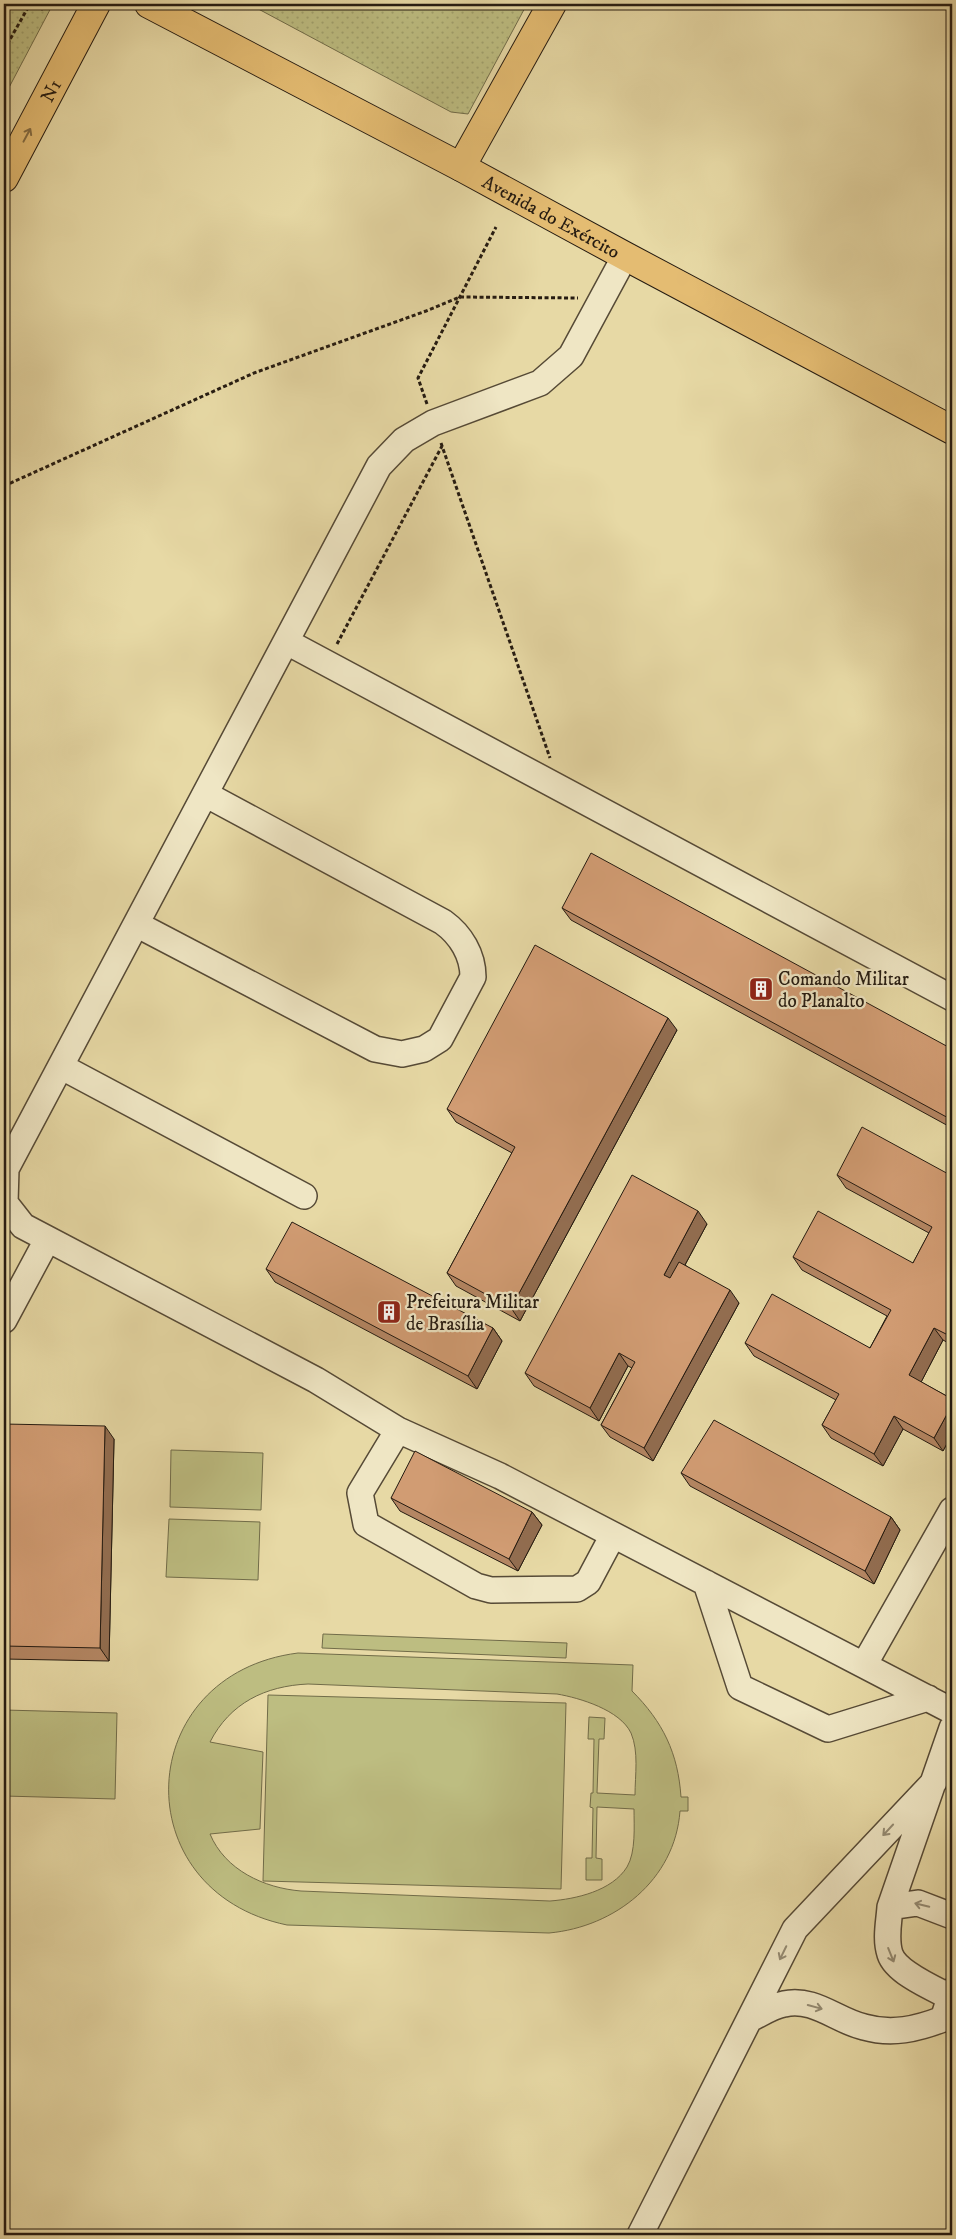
<svg xmlns="http://www.w3.org/2000/svg" width="956" height="2239" viewBox="0 0 956 2239" font-family="'IM FELL DW Pica',serif">
  <style>
    .grass { fill: url(#grass-dots); stroke: #716c49 }
    .pitch { fill: #bdbd81; stroke: #716c49; fill-rule: evenodd }
    .lines { fill: none; stroke-linecap: round; stroke-linejoin: round }
    .minor-casing { stroke: #564a36; stroke-width: 28 }
    .major-casing { stroke: #251b11; stroke-width: 30 }
    .highway-casing { stroke: #251b11; stroke-width: 30 }
    .path { stroke: #251b11; stroke-width: 3; stroke-dasharray: 4 2.5; stroke-linecap: butt }
    .minor { stroke: #efe6c4; stroke-width: 25 }
    .major { stroke: #e4bc72; stroke-width: 28 }
    .highway { stroke: #e4bc72; stroke-width: 28 }
    .wall { fill: #b48663; stroke: #251b11 }
    .shaded-wall { fill: #926d50; stroke: #251b11 }
    .building { fill: #d19c73; stroke: #251b11 }
    .oneway { stroke: #846c42 }
    .oneway2 { stroke: #948b73 }
    .labels { text-anchor: middle; stroke-width: 4.5; stroke-linejoin: round; paint-order: stroke }
    .street-label { font-size: 19px; fill: #251b11; stroke: #efe6c4 }
    .poi-label { font-size: 19px; fill: #251b11; stroke: #efe6c4; text-anchor: start }
  </style>
  <defs>
    <pattern id="grass-dots" width="8" height="8" patternUnits="userSpaceOnUse" patternTransform="scale(1.25)"><rect width="8" height="8" fill="#bdbd81"/><path d="M2 2h.1M6 6h.1" fill="none" stroke="#a2a26e" stroke-width="1.8" stroke-linecap="round"/></pattern>
  </defs>
  <rect width="100%" height="100%" fill="#e7d9a5"/>
  <filter id="stains"><feTurbulence type="fractalNoise" baseFrequency=".004" numOctaves="4"/><feColorMatrix values="0 0 0 0 .2 0 0 0 0 .09 0 0 0 0 .02 0 0 0 .5 -.17"/></filter>
  <radialGradient id="worn" r=".72"><stop offset=".6" stop-color="#630" stop-opacity="0"/><stop offset="1" stop-color="#630" stop-opacity=".3"/></radialGradient>
  <path class="grass" d="M4,4H53L4,97Z
    M249,4H527L468,114L451,112Z"/>
  <path class="pitch" d="M171,1450L263,1453L261,1510L170,1507Z
    M169,1519L260,1522L258,1580L166,1577Z
    M323,1634L567,1643L566,1658L322,1648Z
    M298,1653L633,1665L632,1691C663,1722 678,1753 681,1797H688V1811H680C675,1880 615,1927 549,1933L287,1925C123,1891 132,1674 298,1653ZM308,1684L557,1694C580,1698 620,1710 631,1733C639,1752 635,1775 635,1795L597,1793L599,1739H604L605,1718L589,1717L588,1739H594L593,1793H591L590,1807L593,1808L592,1858H586V1880H602V1859L596,1858L597,1807L634,1809C634,1826 636,1852 627,1867C612,1891 576,1899 550,1901L301,1891C264,1888 225,1870 210,1834L260,1829L263,1752L210,1742C230,1703 265,1686 308,1684Z
    M268,1695L566,1703L561,1889L263,1881Z
    M4,1710L117,1713L115,1799L4,1796Z"/>
  <g class="lines">
    <defs>
      <path id="minor" d="M625,256L571,356L540,383L433,423L404,440L379,466L6,1169L5,1203L23,1226L316,1380L398,1430L500,1476L952,1711
        M287,642L952,998
        M138,925L375,1049L402,1054L424,1049L440,1039L473,977C473,955 461,935 443,922L207,795
        M62,1067L304,1196
        M4,1320L47,1240
        M398,1430L360,1493L366,1524L476,1586L491,1590L577,1589L588,1582L613,1535
        M706,1583L740,1687L828,1729L928,1698
        M864,1665L952,1510
        M952,1728L890,1907C889,1922 885,1939 890,1954C896,1973 935,1989 952,1998
        M890,1907L918,1903L952,1916
        M752,2018C762,2013 773,2006 784,2004C814,1997 837,2021 864,2027C892,2035 917,2029 943,2019L952,1991
        M640,2235L795,1929L934,1782"/>
      <g id="major">
        <path id="s1" d="M149,4L461,167L625,256L952,430"/>
        <path d="M461,167L552,4"/>
      </g>
      <g id="highway">
        <path id="s2" d="M4,178L96,4"/>
      </g>
    </defs>
    <use href="#minor" class="minor-casing"/>
    <use href="#major" class="major-casing"/>
    <use href="#highway" class="highway-casing"/>
    <path class="path" d="M34,4L44,10
      M4,50L30,4
      M427,404L418,378L496,227
      M441,443L550,758
      M4,486L254,373L426,311L460,297L578,298
      M337,644L442,446"/>
    <use href="#minor" class="minor"/>
    <use href="#major" class="major"/>
    <use href="#highway" class="highway"/>
  </g>
  <path class="wall" d="M562,908L952,1049V1128L571,920Z
    M677,1030L520,1321L456,1286L447,1273L512,1153L456,1122L447,1109Z
    M837,1175L952,1176V1345L943,1340L921,1382L952,1399V1434L943,1451L903,1429L883,1466L831,1438L822,1425L836,1400L754,1356L745,1343L870,1348L887,1316L802,1270L793,1257L913,1263L929,1233L846,1188Z
    M707,1224L685,1265L739,1303L653,1461L610,1437L601,1425L632,1368L628,1366L599,1421L534,1386L525,1373Z
    M266,1269L493,1328L502,1341L477,1389L275,1282Z
    M4,1424L114,1439L109,1661L4,1659Z
    M681,1473L891,1517L900,1530L874,1584L690,1486Z
    M391,1498L532,1512L542,1525L518,1571L400,1511Z"/>
  <path class="shaded-wall" d="M668,1018L677,1030L520,1321L511,1308Z
    M698,1211L707,1224L673,1287L664,1275Z
    M730,1290L739,1303L653,1461L644,1448Z
    M493,1328L502,1341L477,1389L468,1376Z
    M934,1328L943,1340L918,1388L909,1375Z
    M619,1353L628,1366L599,1421L590,1408Z
    M952,1405V1434L943,1451L934,1438Z
    M894,1416L903,1429L883,1466L874,1454Z
    M105,1426L114,1439L109,1661L100,1648Z
    M532,1512L542,1525L518,1571L509,1559Z
    M891,1517L900,1530L874,1584L865,1571Z"/>
  <path class="building" d="M591,853L952,1049V1120L562,908Z
    M535,945L668,1018L511,1308L447,1273L515,1147L447,1109Z
    M862,1127L952,1176V1337L934,1328L909,1375L952,1399V1405L934,1438L894,1416L874,1454L822,1425L839,1394L745,1343L772,1294L870,1348L891,1310L793,1257L818,1211L913,1263L932,1227L837,1175Z
    M632,1175L698,1211L664,1275L670,1278L679,1262L730,1290L644,1448L601,1425L635,1362L619,1353L590,1408L525,1373Z
    M292,1222L493,1328L468,1376L266,1269Z
    M714,1420L891,1517L865,1571L681,1473Z
    M4,1424L105,1426L100,1648L4,1646Z
    M415,1451L532,1512L509,1559L391,1498Z"/>
  <defs><path id="oneway-shaft" d="M-6 0H5M1.5-3L5.5 0L1.5 3" fill="none" stroke-width="1.6" stroke-linecap="round" stroke-linejoin="round" transform="scale(1.25)"/></defs>
  <use class="oneway" href="#oneway-shaft" transform="translate(27 135) rotate(-62)"/>
  <g class="oneway2">
    <use href="#oneway-shaft" transform="translate(888 1830) rotate(133)"/>
    <use href="#oneway-shaft" transform="translate(922 1905) rotate(-166)"/>
    <use href="#oneway-shaft" transform="translate(783 1953) rotate(116)"/>
    <use href="#oneway-shaft" transform="translate(891 1955) rotate(68)"/>
    <use href="#oneway-shaft" transform="translate(815 2007) rotate(15)"/>
  </g>
  <defs>
    <symbol id="building-square" viewBox="-11 -11 22 22"><rect x="-9" y="-9" width="18" height="18" rx="4" fill="#8f2418" stroke="#efe6c4"/><path d="M-4-6H4V6H1V3H-1V6H-4ZM-2.5-4.3h1.7v1.8h-1.7ZM.8-4.3h1.7v1.8H.8ZM-2.5-1h1.7V.8h-1.7ZM.8-1h1.7V.8H.8Z" fill="#fff"/></symbol>
  </defs>
  <g fill-rule="evenodd">
    <use href="#building-square" x="747" y="975" width="28" height="28"/>
    <use href="#building-square" x="375" y="1298" width="28" height="28"/>
  </g>
  <g class="labels">
    <g class="street-label">
      <text dy="7" stroke="none"><textPath href="#s2" startOffset="99">N1</textPath></text>
      <text dy="7" stroke="none"><textPath href="#s1" startOffset="455">Avenida do Exército</textPath></text>
    </g>
    <g class="poi-label">
      <text x="778" y="985">Comando Militar<tspan x="778" dy="22">do Planalto</tspan></text>
      <text x="406" y="1308">Prefeitura Militar<tspan x="406" dy="22">de Brasília</tspan></text>
    </g>
  </g>
  <rect width="956" height="2239" fill="none" stroke="#e7d9a5" stroke-width="20"/>
  <rect x="5" y="5" width="946" height="2229" fill="none" stroke="#251b11" stroke-width="2.5"/>
  <rect x="10" y="10" width="936" height="2219" fill="none" stroke="#251b11"/>
  <rect width="100%" height="100%" filter="url(#stains)"/>
  <rect width="100%" height="100%" fill="url(#worn)"/>
</svg>
